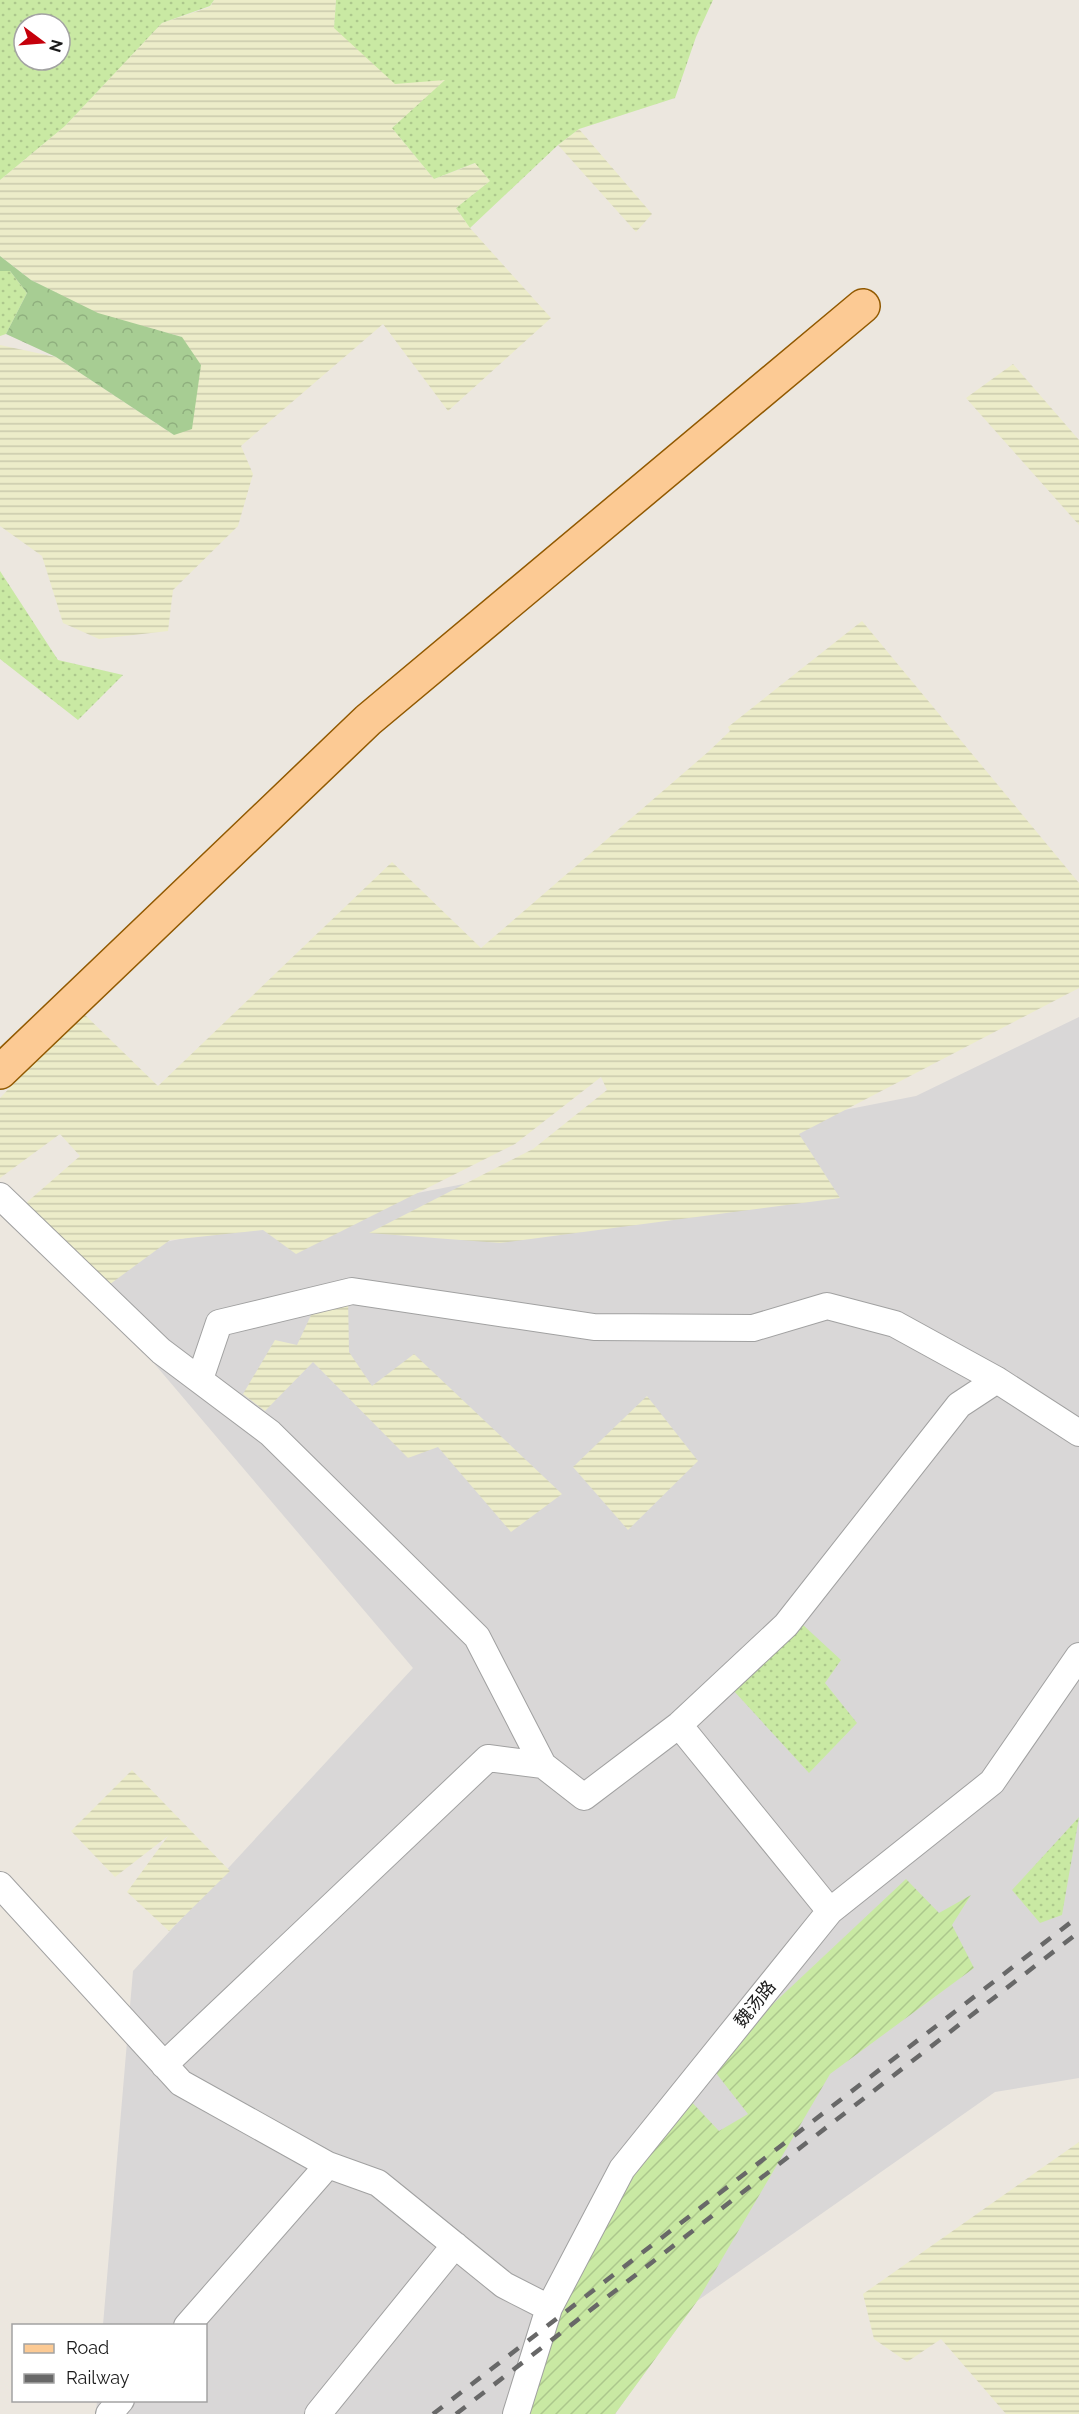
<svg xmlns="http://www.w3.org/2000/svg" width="1079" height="2414" viewBox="0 0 1079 2414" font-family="Raleway,'Noto Sans SC',sans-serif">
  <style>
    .residential { fill: #d9d7d7 }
    .farmland { fill: url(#farmland-rules) }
    .grass { fill: url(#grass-dots); fill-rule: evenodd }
    .forest { fill: url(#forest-crowns) }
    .garden { fill: url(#garden-furrows) }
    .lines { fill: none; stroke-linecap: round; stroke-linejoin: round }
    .minor-casing { stroke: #a1a1a1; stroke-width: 28 }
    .major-casing { stroke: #915900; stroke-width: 36 }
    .minor { stroke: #fff; stroke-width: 26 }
    .major { stroke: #fcca94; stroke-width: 33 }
    .rail { stroke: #686868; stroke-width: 4.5; stroke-dasharray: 12 12; stroke-linecap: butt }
    .labels { text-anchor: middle; stroke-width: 5; stroke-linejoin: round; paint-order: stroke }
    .street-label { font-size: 18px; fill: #1a1a1a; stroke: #fff }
  </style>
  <defs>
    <pattern id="farmland-rules" width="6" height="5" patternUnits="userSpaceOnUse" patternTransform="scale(1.5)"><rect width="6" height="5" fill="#ececc9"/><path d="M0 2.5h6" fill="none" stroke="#cacaac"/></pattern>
    <pattern id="grass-dots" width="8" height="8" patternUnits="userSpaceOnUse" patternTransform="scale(1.5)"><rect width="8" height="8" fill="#c9e9a3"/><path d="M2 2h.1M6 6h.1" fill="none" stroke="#acc78c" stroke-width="1.8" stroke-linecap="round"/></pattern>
    <pattern id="forest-crowns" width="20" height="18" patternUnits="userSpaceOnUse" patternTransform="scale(1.5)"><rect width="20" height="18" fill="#a7cd93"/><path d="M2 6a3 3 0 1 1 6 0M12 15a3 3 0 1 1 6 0" fill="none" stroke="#8faf7e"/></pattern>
    <pattern id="garden-furrows" width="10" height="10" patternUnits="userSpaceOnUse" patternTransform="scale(1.5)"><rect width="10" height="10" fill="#c9e9a3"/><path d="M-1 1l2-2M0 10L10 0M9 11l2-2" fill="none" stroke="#acc78c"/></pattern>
  </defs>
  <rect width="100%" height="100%" fill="#ece7df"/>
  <path class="residential" d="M1079,1017V2078L995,2092L697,2301L615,2414H96L97,2401L206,2400V2326L103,2325L133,1971L413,1668L67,1261L916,1096Z"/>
  <path class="farmland" d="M214,0H336L334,28L446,80L392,128L434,179L476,163L490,181L456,208L470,228L551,318L448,411L383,324L241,446L253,474L238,526L173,590L168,631L99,639L63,623L42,556L0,526V345L56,357L174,435L182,337L98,314L31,280L0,256V180L65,126L162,23L210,7Z
    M579,129L652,214L636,232L558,145Z
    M1013,364L1079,440V525L966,398Z
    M862,621L1079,883V988L799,1134L840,1198L500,1243L369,1233L533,1149L607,1090L601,1077L515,1144L296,1254L263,1230L170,1240L102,1290L18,1210L80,1156L60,1134L0,1178V1098L82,1012L158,1086L392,862L481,948L708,752L730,731L728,727Z
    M321,1294L348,1296L349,1352L372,1386L414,1354L562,1494L511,1532L438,1447L408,1458L313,1362L265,1411L243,1394L275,1340L297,1345Z
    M647,1396L698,1461L628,1530L573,1467Z
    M132,1770L230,1871L169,1931L127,1892L168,1836L115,1877L71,1831Z
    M1079,2142V2414H1006L941,2339L907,2362L874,2339L863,2294Z"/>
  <path class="grass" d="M0,0H214L210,6L162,23L65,126L0,180ZM24,24H60V60H24Z
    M336,0H713L696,37L675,98L579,129L558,145L470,228L456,208L490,181L475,163L434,179L392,128L445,80L395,84L334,28Z
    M0,271H10L27,293L6,334L0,336Z
    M0,571L58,660L123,675L78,720L0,659Z
    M802,1624L841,1660L825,1683L857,1723L809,1773L733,1690Z
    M1079,1817L1062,1915L1040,1923L1012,1890Z"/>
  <path class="forest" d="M0,256L31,280L98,313L182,337L201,365L192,429L174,435L56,357L6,334L27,293L10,271H0Z"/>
  <path class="garden" d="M906,1879L939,1913L971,1895L952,1925L974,1968L830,2074L698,2300L615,2414H520L601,2208L686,2096L719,2131L748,2114L709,2064Z"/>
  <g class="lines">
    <defs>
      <path id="minor" d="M0,1196L161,1351L270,1433L477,1637L543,1765L584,1797L679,1725L786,1625L959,1405L997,1380
        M200,1379L219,1323L352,1291L594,1327L753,1328L827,1306L895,1324L997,1380L1079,1433
        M679,1725L830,1911
        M0,1885L181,2083L328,2165L378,2183L504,2285L549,2308
        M164,2065L488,1758L543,1765
        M187,2326L328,2165
        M109,2414L121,2400
        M318,2414L455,2245
        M516,2414L549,2308L622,2169L830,1911L992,1782L1079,1656"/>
      <path id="major" d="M0,1072L368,720L863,306"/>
    </defs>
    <use href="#minor" class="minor-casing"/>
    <use href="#major" class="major-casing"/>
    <use href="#minor" class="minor"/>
    <use href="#major" class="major"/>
    <path class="rail" d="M433,2414L1079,1916
      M456,2414L1079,1932"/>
  </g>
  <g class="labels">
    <g class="street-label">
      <text transform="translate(755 2004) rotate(-51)" y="6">魏汤路</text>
    </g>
  </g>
  <rect x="12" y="2324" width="195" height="78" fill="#ffffff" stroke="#a3a3a3" stroke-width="1.5"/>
  <rect x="24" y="2344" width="30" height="9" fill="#fcca94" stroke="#a3a3a3" stroke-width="1.5"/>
  <text x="66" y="2354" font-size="18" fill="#1a1a1a">Road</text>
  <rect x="24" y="2374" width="30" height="9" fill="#686868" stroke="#a3a3a3" stroke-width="1.5"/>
  <text x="66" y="2384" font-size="18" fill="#1a1a1a">Railway</text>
  <g transform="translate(42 42) rotate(106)"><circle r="28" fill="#ffffff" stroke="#a3a3a3" stroke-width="1.5"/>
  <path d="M0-4.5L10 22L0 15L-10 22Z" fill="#c5000b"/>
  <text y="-9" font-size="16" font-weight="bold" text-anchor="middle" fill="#1a1a1a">N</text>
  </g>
</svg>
